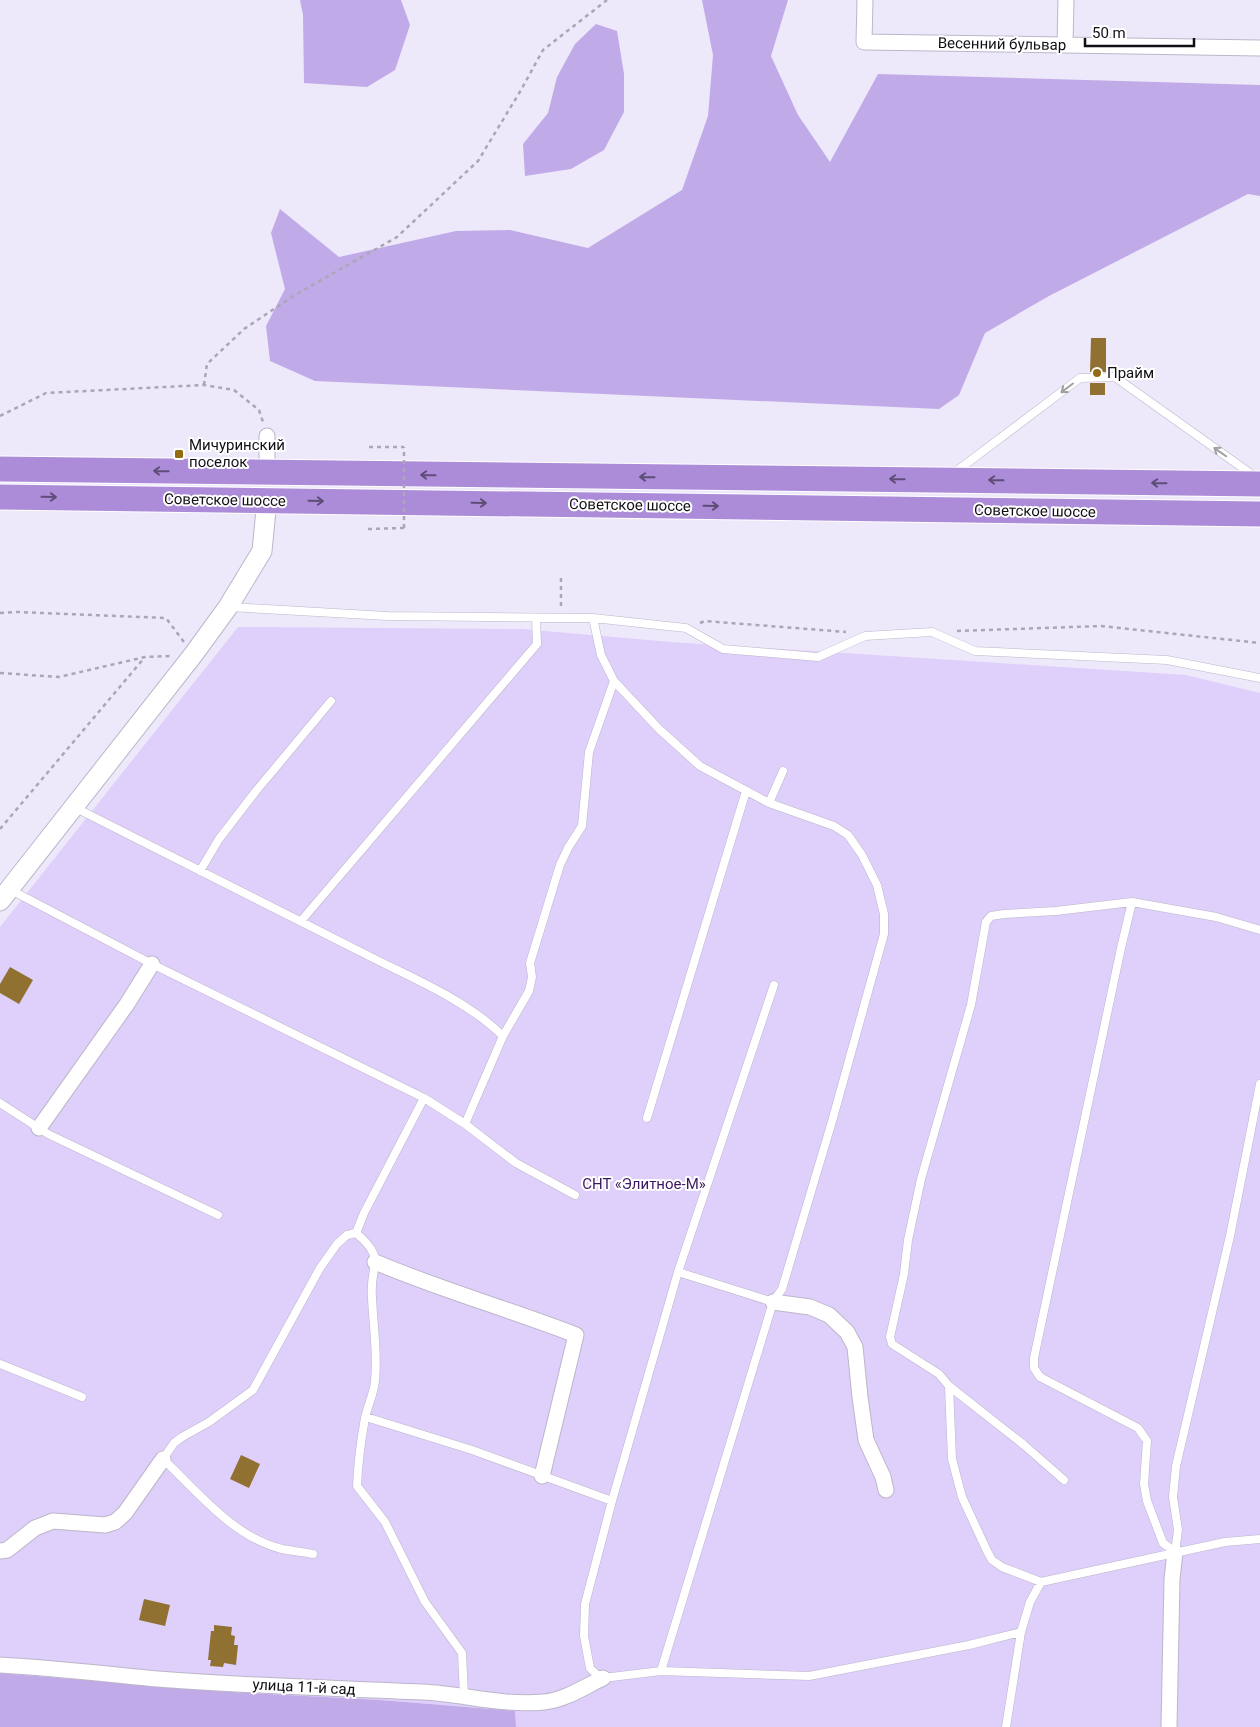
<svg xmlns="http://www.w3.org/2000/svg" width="1260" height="1727" viewBox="0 0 1260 1727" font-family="Roboto,sans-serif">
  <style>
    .green { fill: #dfcffb }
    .forest { fill: #c1aae8 }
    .building { fill: #907131 }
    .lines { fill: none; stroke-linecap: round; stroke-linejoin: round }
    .service-casing { stroke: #bcb6c9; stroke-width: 9 }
    .minor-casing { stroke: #bcb6c9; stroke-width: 17 }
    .tertiary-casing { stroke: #bcb6c9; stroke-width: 21 }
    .trunk-casing { stroke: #fff; stroke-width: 27 }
    .path { stroke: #aba6b5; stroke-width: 2.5; stroke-dasharray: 4 4; stroke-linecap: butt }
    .service { stroke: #fff; stroke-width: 8 }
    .minor { stroke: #fff; stroke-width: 15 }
    .tertiary { stroke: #fff; stroke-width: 19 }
    .trunk { stroke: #ac8cd8; stroke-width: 25 }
    .path-bridge { stroke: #aba6b5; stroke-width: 2.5; stroke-dasharray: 4 4; stroke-linecap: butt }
    .oneway { stroke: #a09fa1 }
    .oneway2 { stroke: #5e4d76 }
    .poi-dot { fill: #916c12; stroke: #fff; stroke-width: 2 }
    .labels { text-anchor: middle; stroke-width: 4; stroke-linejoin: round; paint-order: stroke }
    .street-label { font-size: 15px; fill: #110e15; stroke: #fff }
    .poi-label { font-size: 15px; fill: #110e15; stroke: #fff; text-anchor: start }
    .park-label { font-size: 15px; fill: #3b1860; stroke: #fff }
  </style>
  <rect width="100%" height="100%" fill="#eee8fb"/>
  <path class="green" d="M238,627L522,629L671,642L1186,675L1260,693V1727H516L515,1711L380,1700L233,1692L0,1673V927Z"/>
  <path class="forest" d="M300,0H401L410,25L395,70L367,87L304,83L303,15Z
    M702,0H788L771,56L798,115L830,162L878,74L1260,85V196L1248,194L1049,296L985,333L959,395L939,409L315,381L270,361L266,326L285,289L271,233L280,209L339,257L456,231L510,230L588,248L682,190L708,116L713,55Z
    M596,24L617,31L624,74V112L604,150L571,169L525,176L523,144L548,113L557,77L575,44Z
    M0,1673L233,1692L380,1700L515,1711L516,1727H0Z"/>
  <path class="building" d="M1091,338H1106V372H1090Z
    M1090,383H1105V395H1090Z
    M10,967L33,980L19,1004L0,993V984Z
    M241,1455L260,1464L249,1488L230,1479Z
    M144,1599L170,1605L165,1626L139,1620Z
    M214,1625L232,1627L231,1635L235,1636L234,1645H238L236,1665L224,1663L223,1667L210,1666L211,1660H208L211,1631H214Z"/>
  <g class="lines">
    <defs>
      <path id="service" d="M954,473L1080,378L1115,377L1254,476
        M230,607L387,616L593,618L686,628L723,649L818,657L865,636L932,632L975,651L1167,660L1260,678
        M614,681L659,729L700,766L769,803L834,826L848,835L862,855L877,885L884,914V934L833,1118L782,1289L773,1302L661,1671L603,1678L596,1674L590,1668L584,1636L585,1604L612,1501L678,1272L773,1302
        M769,803L783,771
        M74,807C169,856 265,903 361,952C409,977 464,998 503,1036
        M200,871L219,839L256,791L331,701
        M9,889L152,964L424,1098L465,1124L516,1163L575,1195
        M1132,902L1121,948L1034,1358V1368L1040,1377L1138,1428L1147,1441L1144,1484L1147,1501L1163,1543L1175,1552
        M301,921L537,644L536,618
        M0,1103L48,1134L218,1215
        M647,1118L746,791
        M465,1124L503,1036L529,991L532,977L530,963L560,865L568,848L582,826L589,752L614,681L601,655L593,618
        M356,1233L364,1213L424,1098
        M678,1272L774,985
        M0,1364L82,1397
        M949,1386L952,1459L962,1497L987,1551L992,1560L1002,1567L1041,1582
        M366,1417L472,1450L612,1501
        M1064,1480L1024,1445L949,1386L939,1374L892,1344L890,1337L904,1274L908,1240L921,1179L971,1005L986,922L991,916L1004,914L1056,911L1132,902L1216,917L1260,930
        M1175,1552L1178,1530L1173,1497L1176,1466L1230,1236L1260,1084
        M313,1554C303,1552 292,1551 282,1549C233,1537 198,1492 163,1459L174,1443L182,1437L209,1422L253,1390L320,1268L337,1244L347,1235L356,1233C388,1260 369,1264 372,1297C373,1325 378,1353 375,1381C374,1393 368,1405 365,1418C361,1440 358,1463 357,1486L385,1522L425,1602L462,1653L464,1696
        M661,1671L809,1676L969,1645L1021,1632L1030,1602L1041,1582L1225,1542L1260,1539
        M1006,1727L1021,1632"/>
      <path id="minor" d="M865,0L864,42L1260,48
        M1065,45L1066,0
        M267,436V472
        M39,1128L127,1004L152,964
        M375,1262C441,1290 509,1309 576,1335L542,1476
        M773,1302L810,1307L829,1315L847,1332L855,1347L860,1397L866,1440L883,1477L886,1490
        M0,1551L7,1550L35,1528L53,1521L105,1525L115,1522L125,1513L163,1459
        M0,1665C53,1668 106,1674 158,1679C247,1686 335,1688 423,1692C463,1694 503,1706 544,1702C565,1700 584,1687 603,1678
        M1169,1727L1172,1579L1175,1552"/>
      <path id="tertiary" d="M0,901L193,655L228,607L262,551L267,500"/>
      <path id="trunk" d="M0,469L1260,484
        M0,497L1260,514"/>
    </defs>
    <use href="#service" class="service-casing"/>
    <use href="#minor" class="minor-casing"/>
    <use href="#tertiary" class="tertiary-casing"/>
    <use href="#trunk" class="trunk-casing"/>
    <path class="path" d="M204,385L207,364L244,329L295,295L397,237L478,161L521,90L543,50L607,0
      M0,416L46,393L204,385L234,390L259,410L263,422
      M369,447H404
      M368,529L404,528
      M561,578V607
      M0,613L17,612L166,618L184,642
      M700,623L705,621L846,632
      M957,631L1101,626L1260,643
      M0,673L59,677L145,657L171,656
      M0,829L145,657"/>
    <use href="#service" class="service"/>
    <use href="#minor" class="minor"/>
    <use href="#tertiary" class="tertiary"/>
    <use href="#trunk" class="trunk"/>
    <path class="path-bridge" d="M404,528V447"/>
  </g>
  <defs><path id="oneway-shaft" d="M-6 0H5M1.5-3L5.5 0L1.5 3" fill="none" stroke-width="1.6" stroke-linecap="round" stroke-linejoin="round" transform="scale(1.25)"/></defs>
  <g class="oneway">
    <use href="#oneway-shaft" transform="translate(1067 388) rotate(143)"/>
    <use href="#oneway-shaft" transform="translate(1220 452) rotate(-145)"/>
  </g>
  <g class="oneway2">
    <use href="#oneway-shaft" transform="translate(161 471) rotate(-179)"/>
    <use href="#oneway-shaft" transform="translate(428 475) rotate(-179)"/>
    <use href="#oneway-shaft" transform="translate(647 477) rotate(-179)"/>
    <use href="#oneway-shaft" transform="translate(897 479) rotate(-179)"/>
    <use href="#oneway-shaft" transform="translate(996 480) rotate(-179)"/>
    <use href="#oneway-shaft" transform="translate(1159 483) rotate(-179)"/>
    <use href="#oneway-shaft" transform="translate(49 497) rotate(1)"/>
    <use href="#oneway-shaft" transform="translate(316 501) rotate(1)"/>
    <use href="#oneway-shaft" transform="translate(479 503) rotate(1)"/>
    <use href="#oneway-shaft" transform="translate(711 506) rotate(1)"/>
  </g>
  <g class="poi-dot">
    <circle cx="1097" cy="373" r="5"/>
    <rect x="174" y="449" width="10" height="10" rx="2.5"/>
  </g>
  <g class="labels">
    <g class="street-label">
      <text transform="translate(1002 44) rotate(1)" y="5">Весенний бульвар</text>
      <text transform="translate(225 500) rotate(1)" y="5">Советское шоссе</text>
      <text transform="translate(630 505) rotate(1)" y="5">Советское шоссе</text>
      <text transform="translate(1035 511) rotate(1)" y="5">Советское шоссе</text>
      <text transform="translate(304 1687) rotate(3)" y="5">улица 11-й сад</text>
    </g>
    <g class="poi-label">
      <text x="1107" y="378">Прайм</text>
      <text x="189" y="450">Мичуринский<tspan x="189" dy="17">поселок</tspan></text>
    </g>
    <g class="park-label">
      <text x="644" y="1189">СНТ «Элитное-М»</text>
    </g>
  </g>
  <path d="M1085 38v8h109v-8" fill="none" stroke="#110e15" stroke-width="2.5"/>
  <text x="1092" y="38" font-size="15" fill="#110e15" stroke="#ffffff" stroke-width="4" paint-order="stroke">50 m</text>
</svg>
